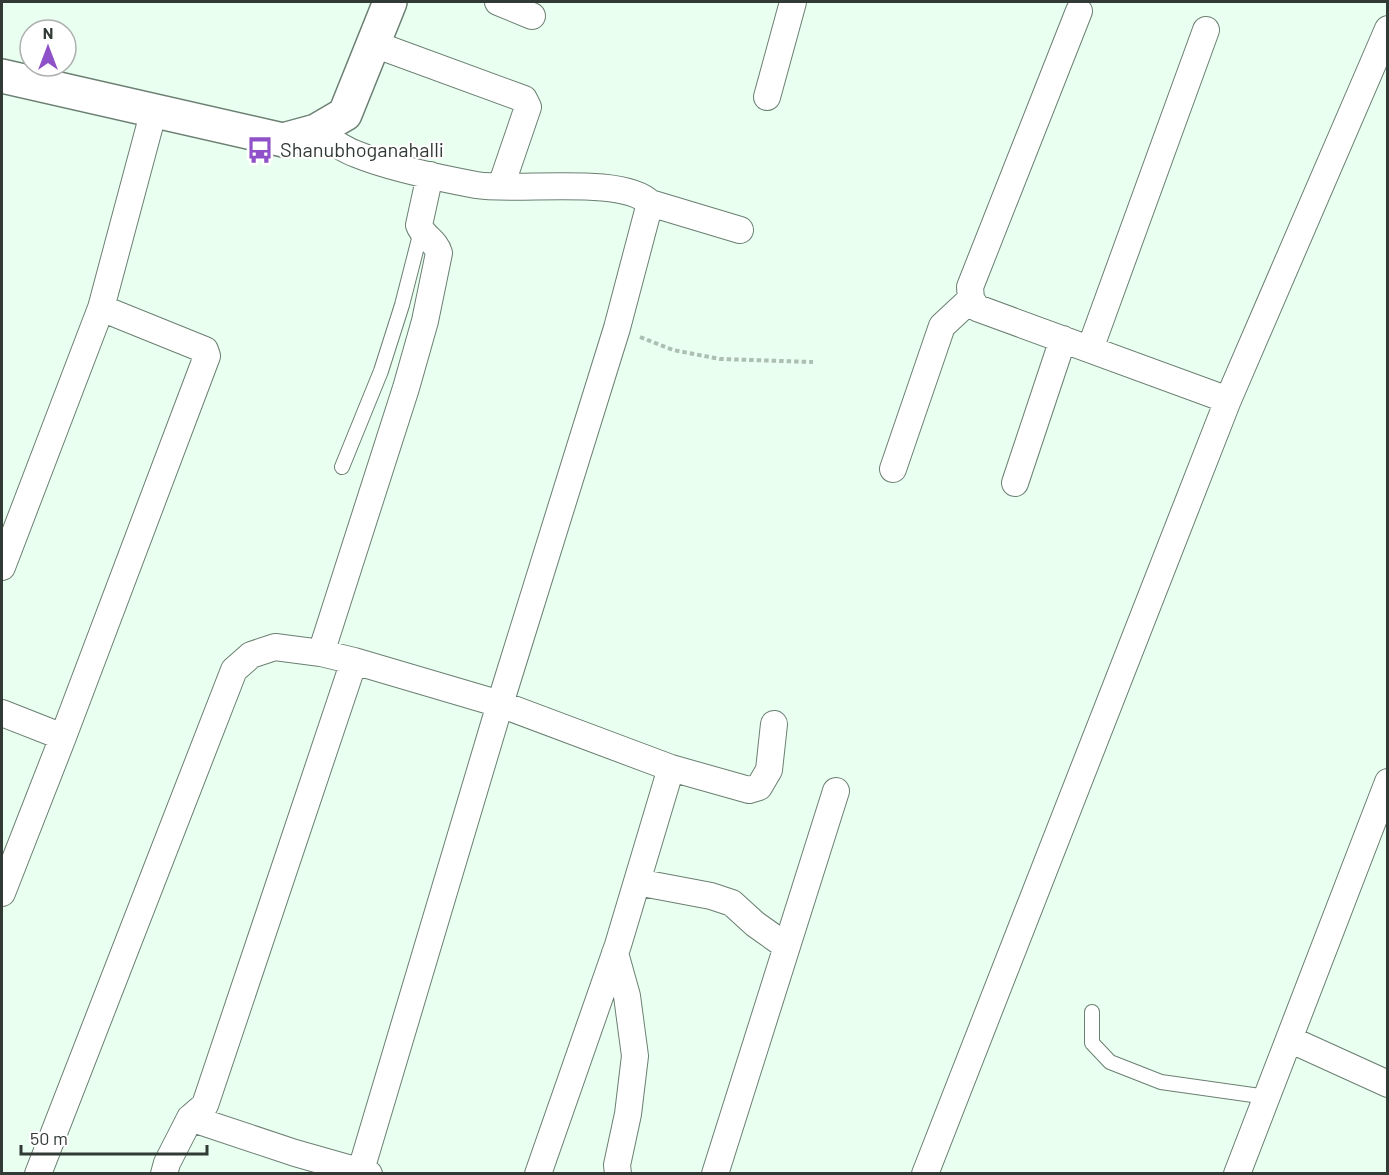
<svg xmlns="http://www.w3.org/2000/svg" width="1389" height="1175" viewBox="0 0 1389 1175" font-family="Barlow,sans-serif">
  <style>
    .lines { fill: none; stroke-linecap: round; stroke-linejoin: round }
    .lane-casing { stroke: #6b7f72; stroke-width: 16 }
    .street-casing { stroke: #6b7f72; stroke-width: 28 }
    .secondary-casing { stroke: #6b7f72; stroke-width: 36 }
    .path { stroke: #adbeb2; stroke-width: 4; stroke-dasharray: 4.5 3; stroke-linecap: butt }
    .lane { stroke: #fff; stroke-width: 14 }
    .street { stroke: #fff; stroke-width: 26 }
    .secondary { stroke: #fff; stroke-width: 33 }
    .labels { text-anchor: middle; stroke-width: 4.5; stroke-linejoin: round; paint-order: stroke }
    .poi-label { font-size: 20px; fill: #313a34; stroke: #fff; text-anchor: start }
  </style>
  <rect width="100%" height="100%" fill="#e9fff0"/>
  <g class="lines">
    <defs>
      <path id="lane" d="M342,467L381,371L402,305L421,231
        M1092,1012V1043L1110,1062L1161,1082L1267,1097"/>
      <path id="street" d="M498,2L532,16
        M1079,11L970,287L971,299L977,308L1228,400
        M374,44L524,99L528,107L501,186
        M767,97L793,2
        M316,131C329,139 342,149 356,154C390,168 439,178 476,185C517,192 622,175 650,203L617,328L500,704L361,1170
        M650,203L740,230
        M1090,349L1206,30
        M893,469L942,326L971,299
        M1015,483L1063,339
        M2,567L101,308L154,110
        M321,653L406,388L425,321L439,253C436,241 423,237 419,225L430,175
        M2,713L63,737
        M637,882L711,896L732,903L755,924L786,946
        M2,893L63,737L207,356L205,350L101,308
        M615,953L627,996L635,1056L628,1114L617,1165L618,1174
        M1289,1039L1388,1084
        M190,1118L295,1153L369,1174
        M38,1174L234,670L251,655L275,647L321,653L354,661L500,704L671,768L749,790L759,787L769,770L774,724
        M164,1174L167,1163L190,1118L205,1105L354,661
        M538,1174L618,945L671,768
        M715,1174L836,791
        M925,1174L1228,400L1388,29
        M1237,1174L1388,782"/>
      <path id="secondary" d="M2,76L283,140L316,131L345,114L390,2"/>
    </defs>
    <use href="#lane" class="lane-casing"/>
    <use href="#street" class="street-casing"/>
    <use href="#secondary" class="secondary-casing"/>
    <path class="path" d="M640,337L673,350L720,359L813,362"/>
    <use href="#lane" class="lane"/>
    <use href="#street" class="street"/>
    <use href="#secondary" class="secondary"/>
  </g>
  <defs>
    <symbol id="bus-bare" viewBox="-9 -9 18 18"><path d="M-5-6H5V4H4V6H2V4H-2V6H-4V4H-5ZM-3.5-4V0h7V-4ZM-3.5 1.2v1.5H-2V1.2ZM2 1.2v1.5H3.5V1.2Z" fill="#8f51c7" stroke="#fff" stroke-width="2.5" paint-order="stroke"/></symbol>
  </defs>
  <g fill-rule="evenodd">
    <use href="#bus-bare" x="241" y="131" width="38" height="38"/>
  </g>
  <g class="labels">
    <g class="poi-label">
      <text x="280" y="157">Shanubhoganahalli</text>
    </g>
  </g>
  <rect width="1389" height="1175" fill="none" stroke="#313a34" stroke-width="6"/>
  <g transform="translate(48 48)"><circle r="28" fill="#ffffff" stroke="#adb0ae" stroke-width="1.5"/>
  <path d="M0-4.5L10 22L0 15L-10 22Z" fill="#8f51c7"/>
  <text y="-9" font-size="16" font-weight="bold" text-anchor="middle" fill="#313a34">N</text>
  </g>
  <path d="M21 1145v9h186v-9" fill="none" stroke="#313a34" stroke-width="3"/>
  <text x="30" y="1145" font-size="18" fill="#313a34" stroke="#ffffff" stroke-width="4.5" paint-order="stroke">50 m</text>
</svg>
